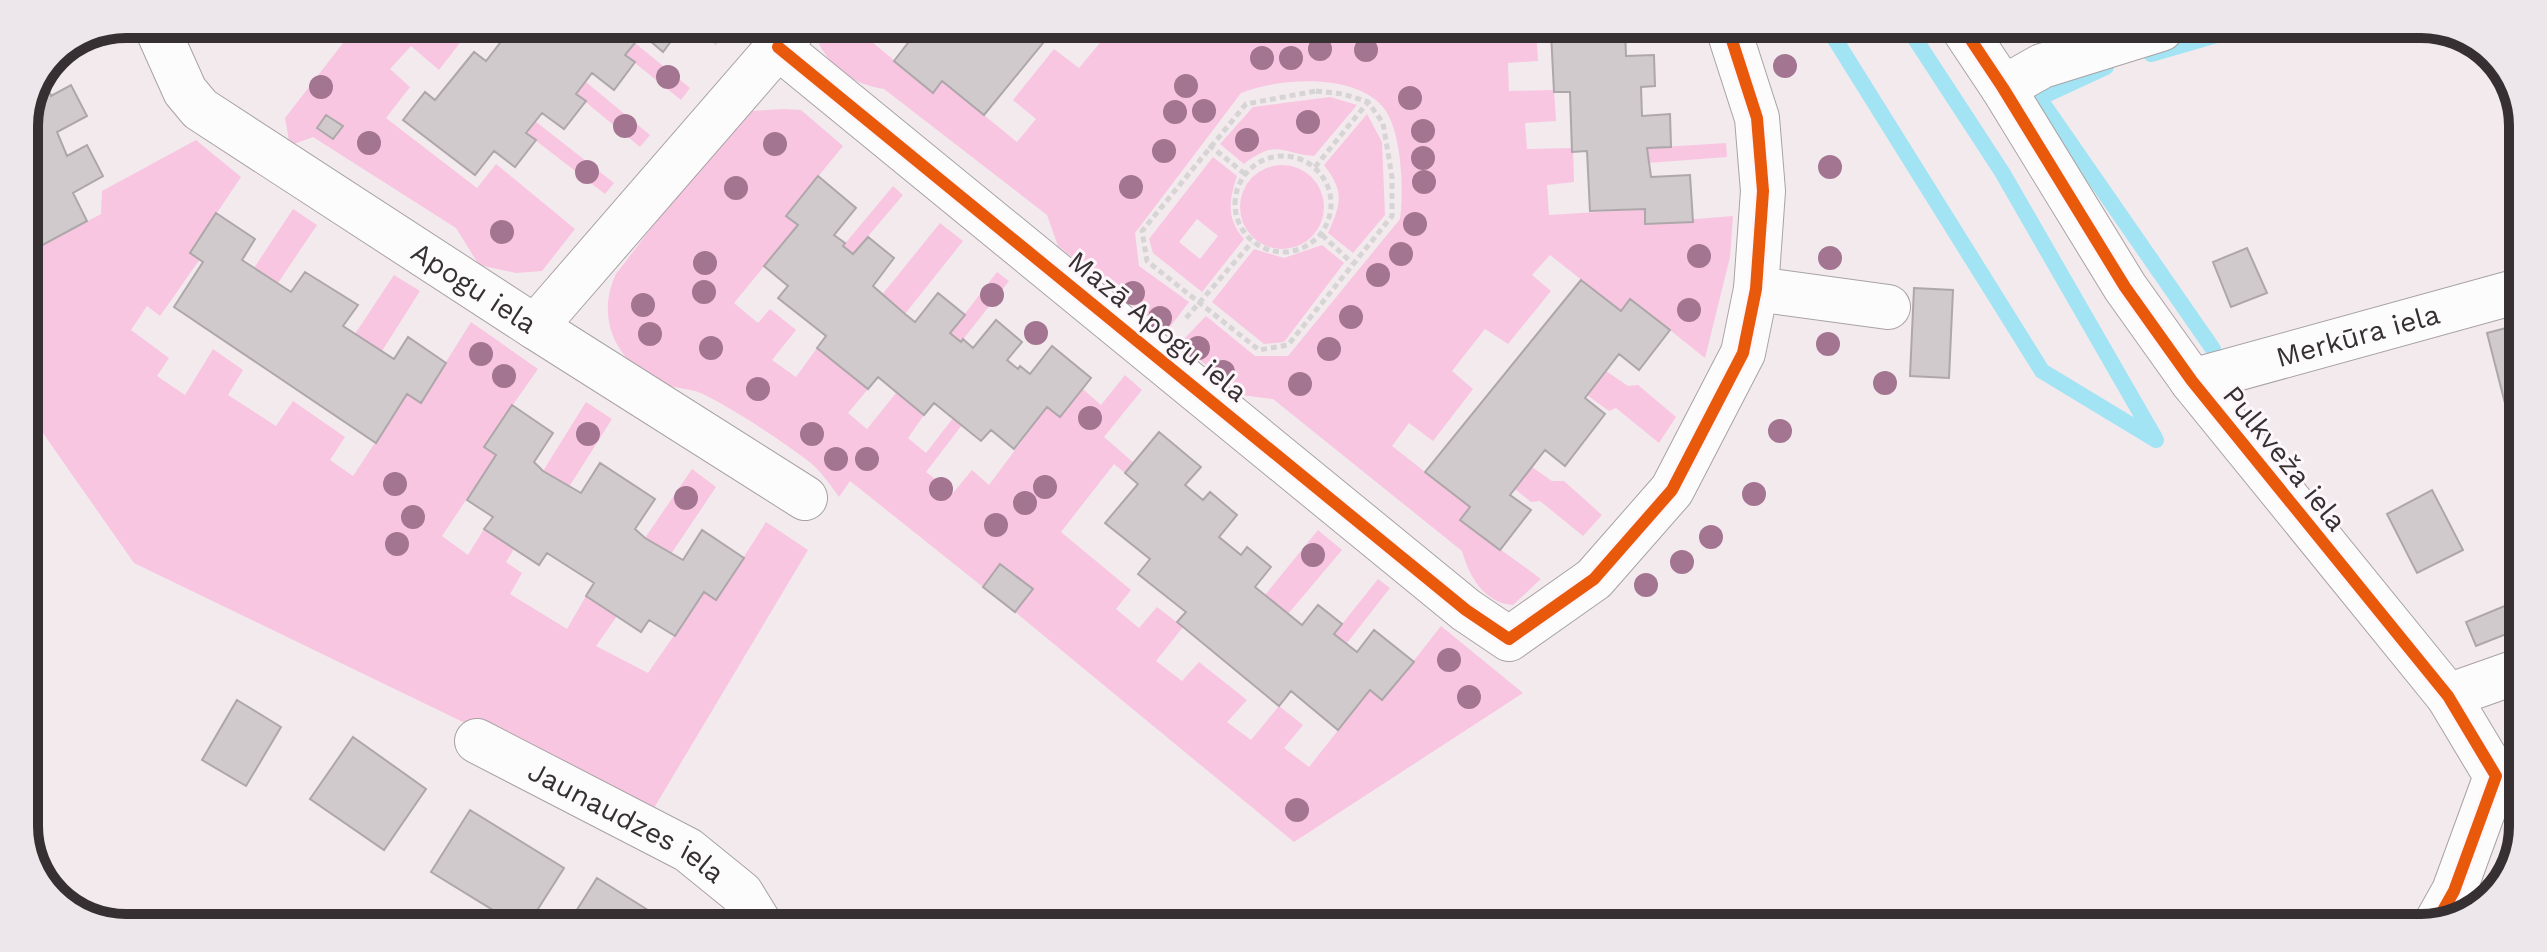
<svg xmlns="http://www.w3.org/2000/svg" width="2547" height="952" viewBox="0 0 2547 952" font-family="'Work Sans',sans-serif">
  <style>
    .green { fill: #f8c6e0; fill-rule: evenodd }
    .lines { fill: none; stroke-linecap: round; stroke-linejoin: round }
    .stream { stroke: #a2e4f4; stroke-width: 16 }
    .building { fill: #d1cacd; stroke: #aea7aa; stroke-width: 2 }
    .minor-casing { stroke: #a8a2a5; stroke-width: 46 }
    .path { stroke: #d6d4d4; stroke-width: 5; stroke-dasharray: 6 4; stroke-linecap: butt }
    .minor { stroke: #fdfcfc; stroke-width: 44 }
    .cycleway-casing { stroke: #fdf6fa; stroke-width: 17 }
    .cycleway { stroke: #e8590c; stroke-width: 12 }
    .tree { fill: #a37590 }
    .labels { text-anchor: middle; stroke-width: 6; stroke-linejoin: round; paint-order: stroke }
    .street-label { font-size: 28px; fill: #363033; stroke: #fdf6fa }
    .rim { fill: none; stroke: #363033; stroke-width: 10 }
  </style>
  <rect width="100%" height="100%" fill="#f3eaee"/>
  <path class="green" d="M357,25H454L451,30L463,39L439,70L411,46L390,69L410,87L386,118L477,188L496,164L575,229L542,271L516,273L479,265L456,228L313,137L294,144L289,141L285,118Z
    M832,26H853L932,92L942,81L1017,142L1036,119L1013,100L1054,49L1079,68L1114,26L1536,30L1538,61L1508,63L1509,91L1554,90L1556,121L1525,123L1527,149L1573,148L1574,182L1547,185L1549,215L1645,209V223L1733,216L1730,257L1705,358L1631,299L1621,311L1550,255L1532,275L1551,291L1508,344L1485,329L1452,371L1473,389L1433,441L1409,423L1392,446L1470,507L1460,520L1541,579L1513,605C1484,603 1469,576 1462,551L1273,399L1241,395L1180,343L1206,316L1255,356H1288L1400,219C1404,191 1402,128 1382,106C1353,73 1278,78 1241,93L1135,233L1139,266L1189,302L1166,332L1058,246L1047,215L884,89C854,84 834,71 819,44Z
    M635,43L690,88L681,100L625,55Z
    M586,82L650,135L640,147L576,94Z
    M1330,97L1357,105L1314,156C1282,154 1278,138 1244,164L1220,144L1253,107Z
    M784,109L801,110L843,146L786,216L798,225L734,303L758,323L770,309L796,330L772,360L796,377L817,348L868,389L848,413L867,429L896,393L924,415L908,438L926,453L953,418L962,425L926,472L953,493L972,470L989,485L1047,407L1060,416L1083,389L1101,405L1125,375L1142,390L1104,437L1134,463L1125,473L1114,464L1061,532L1131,590L1116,609L1139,628L1157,607L1183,627L1156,661L1182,681L1199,662L1247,700L1227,722L1251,740L1279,706L1303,725L1284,748L1309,767L1370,690L1383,700L1441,626L1523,693L1294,842L1015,612L1032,589L1001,564L983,587L850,481L839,497C831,486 822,473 812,464C787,444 732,408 703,394C690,388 675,389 662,383C616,364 595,318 616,274L727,129L750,111Z
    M1367,114L1382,142L1385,215L1353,253L1328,233C1341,203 1345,192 1324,165Z
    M535,121L614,183L605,194L526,133Z
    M196,140L241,177L190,253L200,259L160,316L147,306L131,330L169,358L157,376L185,395L213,349L243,370L228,395L276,426L293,401L345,437L330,460L353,476L407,394L421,402L471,322L538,369L484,446L496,455L442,536L468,555L484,529L514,549L506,562L522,573L510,594L567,629L586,596L617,616L596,646L648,673L704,592L717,599L766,522L808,550L651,813L134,563L24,406V255L101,214L102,191Z
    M1726,143L1727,157L1648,163L1647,148Z
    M1213,157L1237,176C1229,200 1226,219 1244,239L1202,292L1153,253L1149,239ZM1197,219L1218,236L1200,259L1179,242Z
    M1240 207a42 42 0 1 1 84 0a42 42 0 1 1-84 0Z
    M893,186L903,195L853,254L843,246Z
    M293,209L317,225L278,283L254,268Z
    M940,223L963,241L905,314L881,296Z
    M1322,245L1344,263L1284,342L1264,344L1212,302L1254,249L1284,258Z
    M997,272L1009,281L961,342L950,333Z
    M394,275L420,291L382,351L355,334Z
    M1606,371L1628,386L1638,385L1676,417L1659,443L1616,408L1609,411L1587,395Z
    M586,402L612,419L569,487L543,471Z
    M1532,467L1552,481H1564L1602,515L1583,536L1540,501L1531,502L1515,489Z
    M692,469L716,487L671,554L645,538Z
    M1318,530L1342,550L1288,614L1265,595Z
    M1378,579L1390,588L1347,643L1334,634Z"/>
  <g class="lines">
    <path class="stream" d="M1828,28L2042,371L2156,440
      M1908,28L2002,172L2155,438
      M2151,54L2237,29
      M2106,67L2039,98L2213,349"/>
  </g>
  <path class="building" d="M514,25H683L663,52L642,34L625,55L635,62L614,90L592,73L576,94L586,101L564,129L542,113L526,133L536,140L515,167L494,151L475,175L403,120L425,92L435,100L474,52L486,61Z
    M921,26H930L945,38L955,26H1057L984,115L942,81L933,93L894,61Z
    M1536,27L1625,28L1626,56L1654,55L1655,86L1641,87L1642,116L1670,114L1671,147L1647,148L1651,177L1690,175L1693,222L1645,224V209L1590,211L1587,151L1572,152L1570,92H1554L1551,33H1537Z
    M67,48L71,55L48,68L54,53Z
    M43,77L51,96L71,85L87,116L57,132L67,156L87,145L103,176L73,193L87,221L24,255V119Z
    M326,115L343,126L333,139L317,128Z
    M818,176L856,208L834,235L845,243L843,246L853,254L868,237L894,258L873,286L905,314L915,322L938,293L965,315L950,333L961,342L963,339L973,348L996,320L1022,342L1007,360L1018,369L1020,366L1030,374L1052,346L1091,378L1060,417L1047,407L1014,449L991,430L981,441L934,403L924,415L878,377L868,389L817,348L826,336L778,298L788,286L764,266L798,225L786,216Z
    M216,213L255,239L242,260L291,292L305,272L358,305L343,326L394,359L408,337L446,363L421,403L407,394L376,443L174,307L203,262L190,253Z
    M2247,248L2267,293L2231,307L2213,262Z
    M1581,280L1621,311L1630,299L1670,330L1639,370L1619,354L1585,398L1605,414L1565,466L1545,450L1510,495L1531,510L1500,550L1460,520L1470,507L1425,472Z
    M1914,288L1953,290L1949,378L1910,376Z
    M2521,324V416L2509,419L2487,333Z
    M512,405L553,433L534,462L543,471L581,493L600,463L655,499L635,529L645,538L683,560L702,530L744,558L716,600L704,592L675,636L649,620L641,632L586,596L594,583L547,553L539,565L484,529L493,517L467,500L496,455L484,447Z
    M1159,432L1201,467L1185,485L1203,500L1210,492L1237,515L1219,537L1241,555L1247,547L1271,567L1255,587L1302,625L1318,605L1342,624L1334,634L1357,652L1374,630L1414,662L1382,700L1370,690L1338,730L1291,691L1279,706L1177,622L1186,612L1138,574L1150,559L1105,523L1138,484L1125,473Z
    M2432,490L2463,550L2417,573L2387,514Z
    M1000,564L1033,589L1015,612L983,587Z
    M2519,600V629L2476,646L2466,622Z
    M237,700L281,727L246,786L202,760Z
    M353,737L426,789L384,850L310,799Z
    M470,810L564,868L529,923H514L431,872Z
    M597,878L670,924H568Z"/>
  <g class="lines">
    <defs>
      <g id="minor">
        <path id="s1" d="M155,24L185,91L200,109L535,327L796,26"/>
        <path d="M1963,28L2003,88L2125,287L2192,381L2448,696L2496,776L2454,891L2436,923"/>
        <path d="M778,47L1466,610L1509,639L1594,579L1672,490L1743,353L1756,289L1763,191L1757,118L1728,28"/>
        <path d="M2003,88L2042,66L2161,29"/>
        <path d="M1756,289L1888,307"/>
        <path d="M535,327L805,498"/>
        <path id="s2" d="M2192,381L2522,290"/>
        <path d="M2448,696L2519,671"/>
        <path id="s3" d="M477,741L688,850L741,893L760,924"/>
      </g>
    </defs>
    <use href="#minor" class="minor-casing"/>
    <path class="path" d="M699,25L718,44
      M1316,91L1343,94L1368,102L1383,123L1392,177V216L1288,345L1259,350L1147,261L1142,231L1246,104Z
      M1209,145L1245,174
      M1235 204a48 48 0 1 1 96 0a48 48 0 1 1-96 0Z
      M1315,167L1368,102
      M1322,235L1352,263
      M1186,318L1252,242"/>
    <use href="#minor" class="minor"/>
    <defs>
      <path id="cycleway" d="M1963,28L2003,88L2125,287L2192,381L2448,696L2496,776L2454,891L2436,923
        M778,47L1466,610L1509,639L1594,579L1672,490L1743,353L1756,289L1763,191L1757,118L1728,28"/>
    </defs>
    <use href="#cycleway" class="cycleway-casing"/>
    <use href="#cycleway" class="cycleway"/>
  </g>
  <g class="tree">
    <circle cx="1320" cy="49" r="12"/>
    <circle cx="1366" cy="50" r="12"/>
    <circle cx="1262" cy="58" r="12"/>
    <circle cx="1291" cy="58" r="12"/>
    <circle cx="1785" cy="66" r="12"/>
    <circle cx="668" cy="77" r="12"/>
    <circle cx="1186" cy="86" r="12"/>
    <circle cx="321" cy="87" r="12"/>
    <circle cx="1410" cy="98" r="12"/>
    <circle cx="1204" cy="111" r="12"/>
    <circle cx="1175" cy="112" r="12"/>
    <circle cx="1308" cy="122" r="12"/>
    <circle cx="625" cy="126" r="12"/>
    <circle cx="1423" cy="131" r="12"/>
    <circle cx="1247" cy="140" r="12"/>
    <circle cx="369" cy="143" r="12"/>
    <circle cx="775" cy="144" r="12"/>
    <circle cx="1164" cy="151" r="12"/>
    <circle cx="1423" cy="158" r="12"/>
    <circle cx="1830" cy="167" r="12"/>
    <circle cx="587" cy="172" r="12"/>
    <circle cx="1424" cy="182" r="12"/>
    <circle cx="1131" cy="187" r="12"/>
    <circle cx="736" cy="188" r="12"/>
    <circle cx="1415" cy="224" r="12"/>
    <circle cx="502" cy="232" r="12"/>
    <circle cx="1401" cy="254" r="12"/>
    <circle cx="1699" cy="256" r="12"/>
    <circle cx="1830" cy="258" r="12"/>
    <circle cx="705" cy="263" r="12"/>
    <circle cx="1378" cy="275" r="12"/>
    <circle cx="704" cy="292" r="12"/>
    <circle cx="1133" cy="293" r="12"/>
    <circle cx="992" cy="295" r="12"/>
    <circle cx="643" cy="305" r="12"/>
    <circle cx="1689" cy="310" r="12"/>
    <circle cx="1351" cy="317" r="12"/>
    <circle cx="1160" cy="318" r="12"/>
    <circle cx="1036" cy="333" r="12"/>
    <circle cx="650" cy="334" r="12"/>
    <circle cx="1828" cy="344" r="12"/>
    <circle cx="711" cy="348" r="12"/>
    <circle cx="1198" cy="348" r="12"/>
    <circle cx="1329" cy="349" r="12"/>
    <circle cx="481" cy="354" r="12"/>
    <circle cx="1223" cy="372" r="12"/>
    <circle cx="504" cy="376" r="12"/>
    <circle cx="1885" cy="383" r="12"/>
    <circle cx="1300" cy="384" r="12"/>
    <circle cx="758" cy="389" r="12"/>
    <circle cx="1090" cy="418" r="12"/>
    <circle cx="1780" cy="431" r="12"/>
    <circle cx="588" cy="434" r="12"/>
    <circle cx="812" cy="434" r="12"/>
    <circle cx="836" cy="459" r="12"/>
    <circle cx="867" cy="459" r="12"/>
    <circle cx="395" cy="484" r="12"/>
    <circle cx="1045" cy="487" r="12"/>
    <circle cx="941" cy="489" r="12"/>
    <circle cx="1754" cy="494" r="12"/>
    <circle cx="686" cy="498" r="12"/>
    <circle cx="1025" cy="503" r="12"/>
    <circle cx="413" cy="517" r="12"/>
    <circle cx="996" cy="525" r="12"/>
    <circle cx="1711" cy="537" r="12"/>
    <circle cx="397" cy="544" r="12"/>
    <circle cx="1313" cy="555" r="12"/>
    <circle cx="1682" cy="562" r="12"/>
    <circle cx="1646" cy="585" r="12"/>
    <circle cx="1449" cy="660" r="12"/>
    <circle cx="1469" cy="697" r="12"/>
    <circle cx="1297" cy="810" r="12"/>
  </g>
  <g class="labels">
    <g class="street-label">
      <text dy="10" stroke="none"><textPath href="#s1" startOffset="424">Apogu iela</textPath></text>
      <text transform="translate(1158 326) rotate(39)" y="10">Mazā Apogu iela</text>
      <text dy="10" stroke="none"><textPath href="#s2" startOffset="172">Merkūra iela</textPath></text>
      <text transform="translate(2285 458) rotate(51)" y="10">Pulkveža iela</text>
      <text dy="10" stroke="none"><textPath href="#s3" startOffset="170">Jaunaudzes iela</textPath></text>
    </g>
  </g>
  <path d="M0 0H2547V952H0ZM126 38H2421A88 88 0 0 1 2509 126V826A88 88 0 0 1 2421 914H126A88 88 0 0 1 38 826V126A88 88 0 0 1 126 38Z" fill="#ede6ea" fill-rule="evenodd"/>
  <path class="rim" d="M126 38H2421A88 88 0 0 1 2509 126V826A88 88 0 0 1 2421 914H126A88 88 0 0 1 38 826V126A88 88 0 0 1 126 38Z"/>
</svg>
